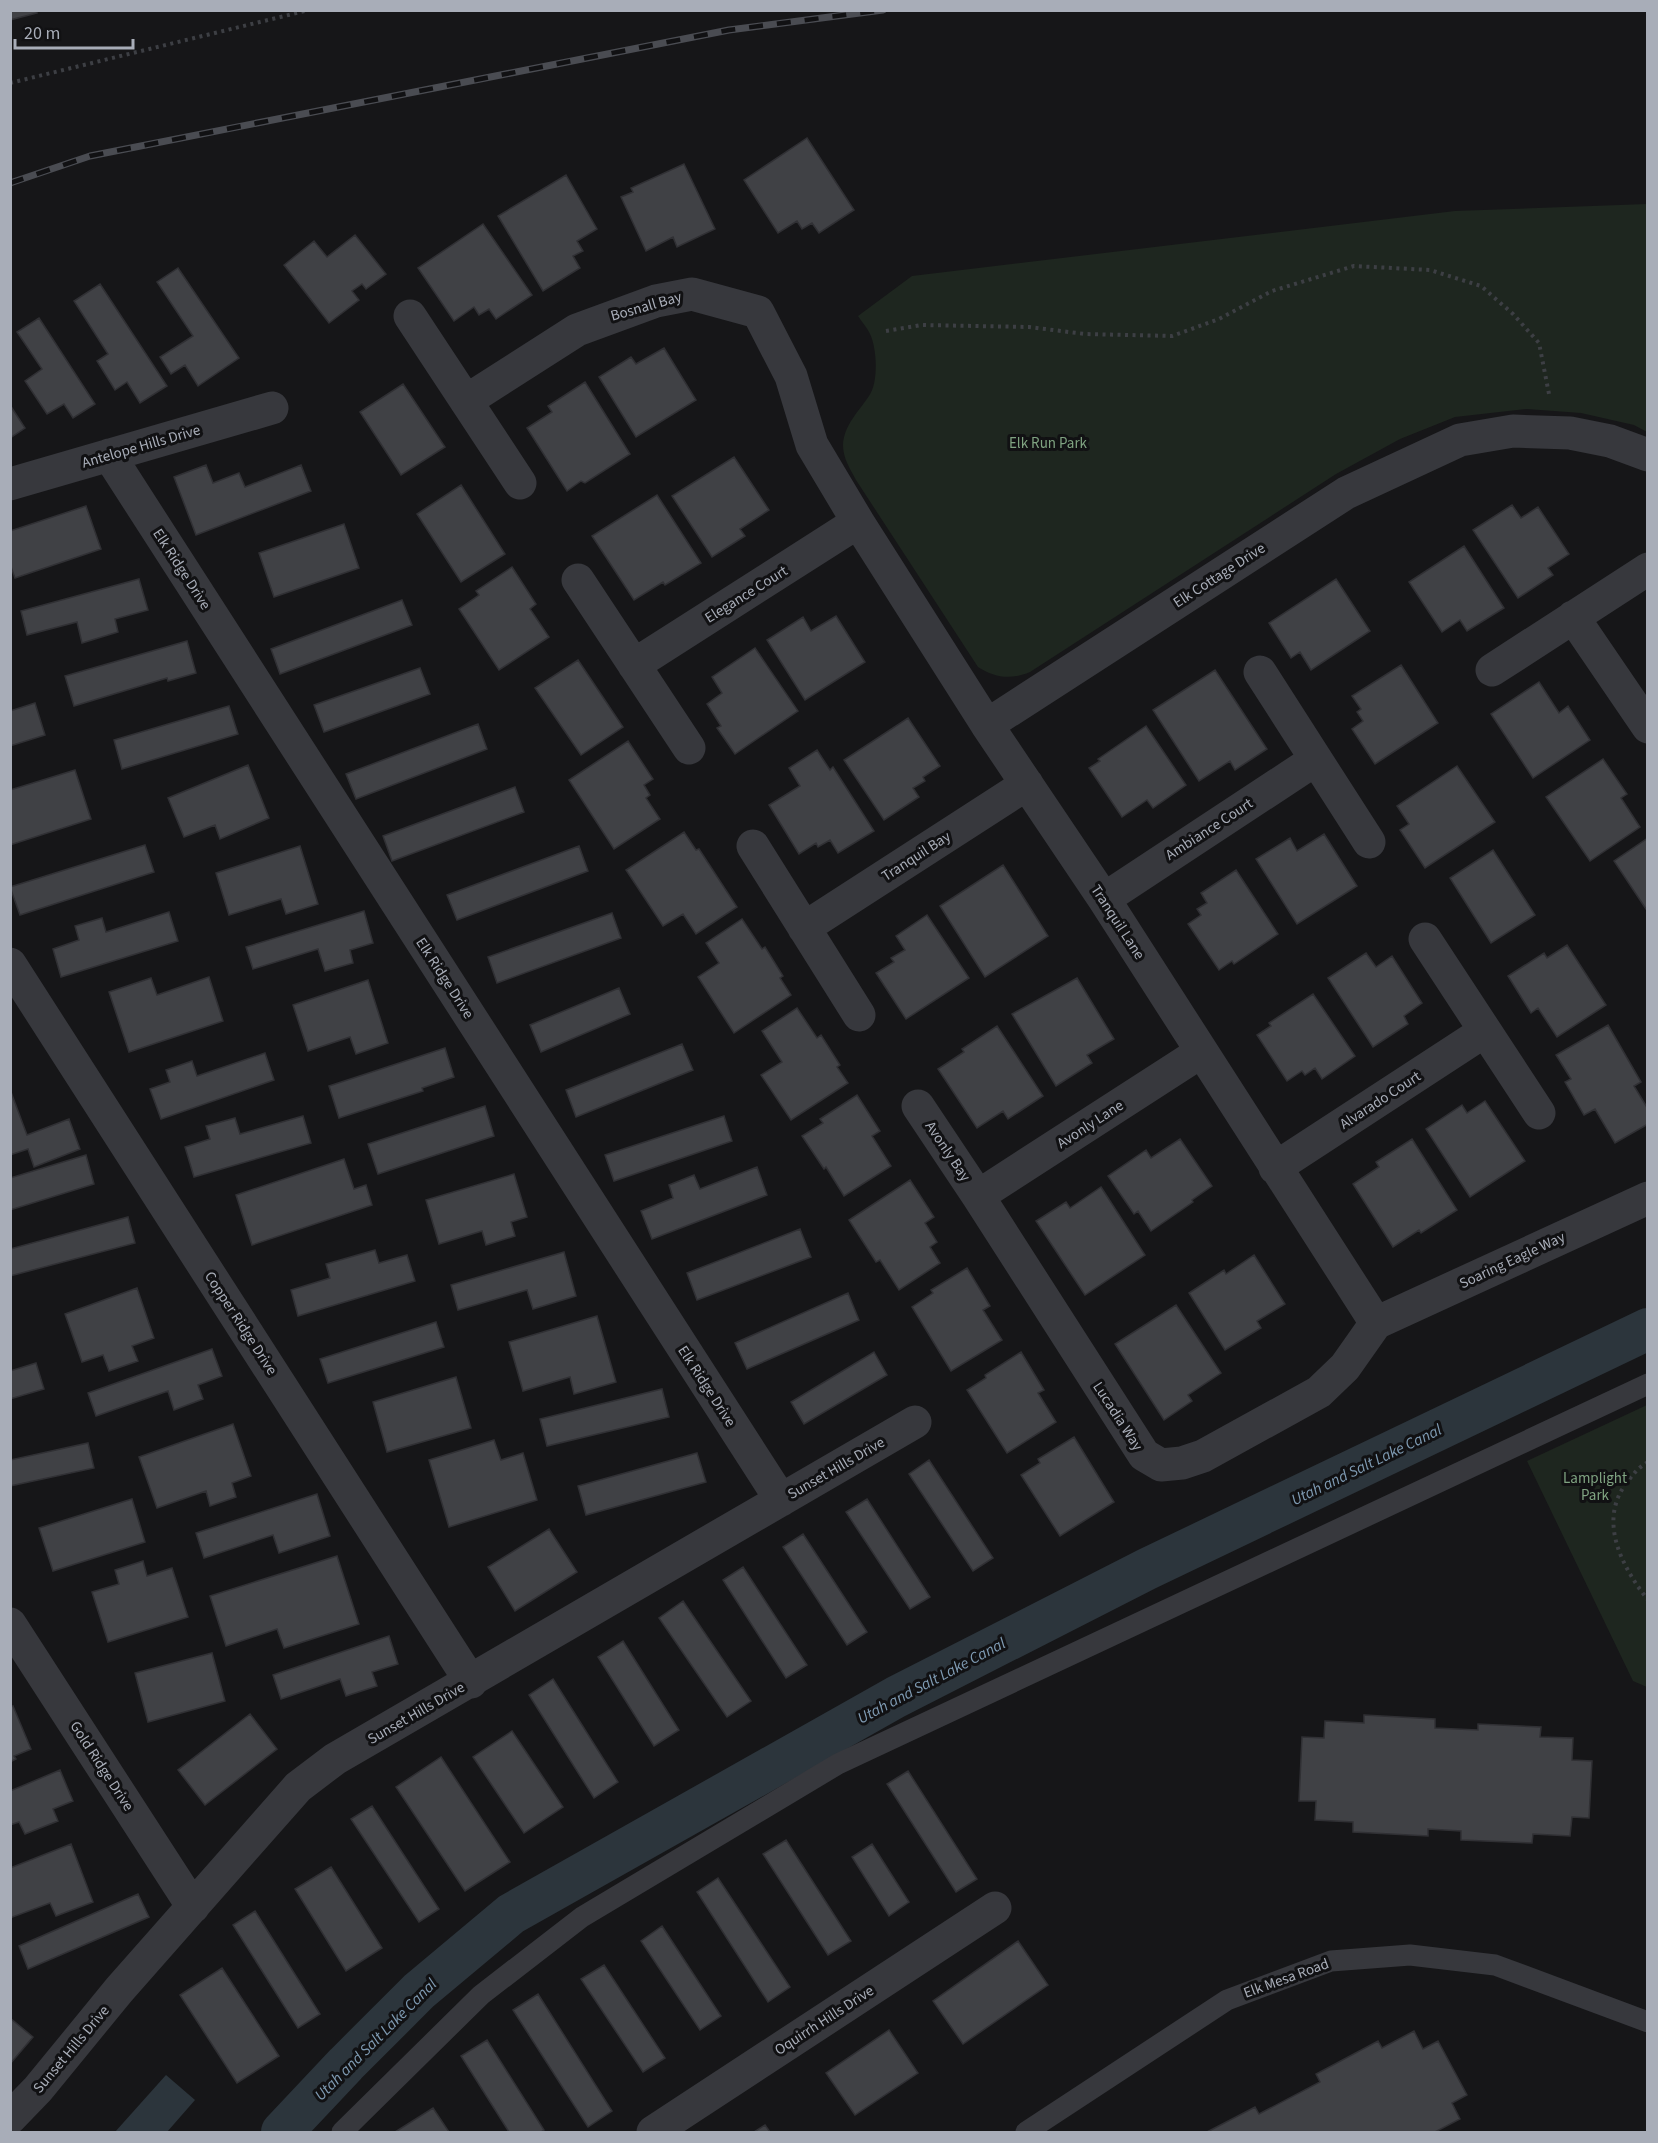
<svg xmlns="http://www.w3.org/2000/svg" width="1658" height="2143" viewBox="0 0 1658 2143" font-family="'Source Sans 3',sans-serif">
  <style>
    .green { fill: #1e261f }
    .water { fill: #2c353c }
    .lines { fill: none; stroke-linecap: round; stroke-linejoin: round }
    .canal { stroke: #2c353c; stroke-width: 42 }
    .building { fill: #404145; stroke: #303034; stroke-width: 1.5 }
    .path { stroke: #3d3f44; stroke-width: 4; stroke-dasharray: 3 4.5; stroke-linecap: butt }
    .service { stroke: #37383d; stroke-width: 21 }
    .minor { stroke: #37383d; stroke-width: 33 }
    .rail-casing { stroke: #4a4c52; stroke-width: 7 }
    .rail { stroke: #111113; stroke-width: 4.5; stroke-dasharray: 14; stroke-linecap: butt }
    .labels { text-anchor: middle; stroke-width: 6; stroke-linejoin: round; paint-order: stroke }
    .street-label { font-size: 15px; fill: #a8adb8; stroke: #111113 }
    .park-label { font-size: 15px; fill: #7fa381; stroke: #111113 }
    .water-label { font-size: 16px; font-style: italic; fill: #7f9bb3; stroke: #111113 }
  </style>
  <rect width="100%" height="100%" fill="#161618"/>
  <path class="green" d="M1647,204V432L1634,425L1581,413L1527,409L1455,417L1400,439L1336,474L1030,672C1011,680 995,678 978,667L856,480C850,469 843,458 843,445C844,425 859,411 869,396C879,382 877,346 869,332C866,326 861,321 858,316L912,276L1455,211Z
    M1647,1405V1687L1633,1681L1527,1461Z"/>
  <path class="water" d="M166,2075L195,2100L167,2132H115Z"/>
  <g class="lines">
    <path class="canal" d="M282,2132L346,2064L419,1991L511,1914L896,1697L1147,1569L1648,1329"/>
  </g>
  <path class="building" d="M10,10H36L37,13L10,20Z
    M807,138L854,210L819,233L812,223L802,229L797,221L778,233L744,180Z
    M684,164L715,229L677,247L673,237L646,251L621,197L633,192L631,188Z
    M566,175L597,229L577,241L583,251L573,256L580,268L543,291L498,216Z
    M483,224L532,295L496,319L489,309L479,315L474,307L454,321L418,268Z
    M355,235L386,274L366,289L362,284L352,291L359,300L329,323L284,265L314,241L327,257Z
    M178,268L239,358L198,386L185,365L171,374L160,357L193,336L157,282Z
    M100,284L167,386L140,403L127,382L115,390L97,361L108,354L74,301Z
    M39,318L95,404L73,418L64,404L47,414L25,381L42,369L17,332Z
    M664,348L696,400L636,437L599,377L631,357L636,364Z
    M585,382L630,454L585,483L581,481L567,491L527,428L552,412L548,406Z
    M403,384L445,447L401,475L360,412Z
    M10,405L25,428L10,438Z
    M734,457L769,510L740,529L745,536L712,557L672,496Z
    M206,465L213,483L239,473L245,487L301,465L311,491L196,535L174,477Z
    M461,485L505,554L461,582L417,514Z
    M657,495L701,563L665,585L663,582L634,600L592,536Z
    M1512,505L1521,518L1538,507L1569,554L1548,568L1553,575L1518,598L1473,530Z
    M86,506L101,549L15,578L10,564V531Z
    M344,524L359,568L274,597L259,553Z
    M1464,546L1504,608L1467,631L1460,620L1442,632L1409,582Z
    M512,567L536,604L530,609L549,637L499,670L459,609L479,595L476,591Z
    M139,579L148,610L115,619L118,632L82,643L77,622L27,635L21,611Z
    M1336,579L1370,631L1311,670L1300,652L1291,658L1269,623Z
    M402,600L412,625L280,674L271,649Z
    M836,616L865,662L805,700L767,640L803,617L811,631Z
    M187,641L196,673L168,681L167,678L74,706L65,676Z
    M755,648L798,711L735,754L717,728L721,726L707,704L722,693L712,677Z
    M578,660L623,727L581,755L535,688Z
    M1401,665L1438,723L1375,764L1352,729L1363,721L1357,712L1361,709L1352,696Z
    M420,668L430,694L324,732L314,705Z
    M1215,670L1267,749L1235,770L1230,761L1199,781L1153,710Z
    M1539,682L1559,713L1568,706L1590,740L1533,778L1491,714Z
    M35,703L45,735L10,746V711Z
    M229,706L238,734L122,769L114,740Z
    M908,718L940,766L923,777L925,781L913,788L919,797L884,820L844,760Z
    M478,724L487,749L356,799L346,774Z
    M1146,726L1186,785L1153,808L1147,800L1122,817L1089,768L1100,761L1098,759Z
    M628,741L653,779L644,785L650,795L646,798L660,819L614,849L569,780Z
    M817,750L830,770L833,767L874,831L838,853L830,840L818,847L816,843L799,854L769,805L800,786L789,768Z
    M1603,759L1627,794L1621,798L1640,827L1590,861L1546,797Z
    M248,765L269,818L220,839L215,825L184,837L168,798Z
    M1457,766L1495,822L1425,868L1400,830L1409,824L1397,806Z
    M75,770L91,819L10,845V790Z
    M515,787L524,812L392,861L383,836Z
    M684,832L696,850L699,849L737,907L696,934L683,914L663,926L626,870Z
    M1324,834L1357,886L1297,924L1256,859L1290,838L1297,851Z
    M1648,838V912L1614,861Z
    M145,845L154,872L20,915L10,887Z
    M300,846L318,904L286,914L281,899L229,915L216,873Z
    M579,846L588,871L457,920L447,895Z
    M1493,850L1535,915L1491,943L1450,878Z
    M1003,865L1048,936L985,977L940,906Z
    M1236,870L1278,934L1234,964L1232,961L1219,970L1188,924L1201,915L1197,909L1207,903L1201,893Z
    M364,911L373,943L350,950L353,963L325,971L318,949L253,969L246,947Z
    M169,912L178,941L61,977L53,949L79,940L75,926L102,918L106,932Z
    M612,913L621,938L497,983L488,957Z
    M927,915L969,978L906,1019L876,973L894,962L891,958L905,950L896,936Z
    M742,919L762,949L765,947L783,976L780,978L791,995L734,1033L698,977L719,963L706,943Z
    M1567,945L1606,1005L1557,1037L1538,1008L1531,1013L1508,976L1544,953L1547,958Z
    M1366,953L1376,967L1392,956L1422,1003L1404,1016L1408,1024L1373,1047L1328,978Z
    M209,977L223,1021L129,1052L109,992L151,978L157,995Z
    M1077,978L1114,1039L1087,1055L1092,1063L1056,1086L1012,1014Z
    M368,980L388,1043L356,1054L350,1037L308,1051L293,1005Z
    M619,988L630,1014L541,1052L530,1025Z
    M1313,994L1355,1056L1322,1079L1315,1068L1305,1075L1302,1071L1287,1081L1257,1035L1271,1026L1269,1023Z
    M797,1008L817,1038L821,1035L840,1065L837,1067L848,1083L791,1120L761,1075L782,1062L762,1031Z
    M1608,1025L1641,1082L1634,1086L1648,1109V1124L1615,1143L1595,1109L1584,1115L1565,1082L1571,1079L1556,1055Z
    M997,1026L1043,1096L1008,1119L1003,1111L977,1128L938,1069L964,1052L962,1049Z
    M682,1044L693,1070L576,1117L566,1090Z
    M445,1048L454,1077L422,1088L423,1091L339,1118L329,1086Z
    M265,1053L274,1080L161,1119L150,1089L170,1082L166,1070L192,1061L197,1076Z
    M11,1092L27,1135L69,1119L80,1149L34,1167L28,1149L10,1155Z
    M857,1095L880,1131L872,1136L891,1166L844,1196L826,1167L824,1169L802,1136L823,1123L820,1119Z
    M1485,1101L1525,1161L1470,1197L1426,1129L1462,1105L1467,1113Z
    M485,1106L494,1136L378,1174L368,1144Z
    M303,1116L311,1143L194,1177L185,1147L210,1139L206,1126L235,1118L240,1134Z
    M724,1116L732,1141L614,1181L605,1155Z
    M1180,1139L1212,1186L1192,1200L1193,1202L1151,1231L1138,1211L1134,1214L1108,1176L1146,1150L1151,1158Z
    M1412,1139L1457,1210L1421,1233L1419,1230L1393,1247L1353,1184L1379,1167L1376,1162Z
    M86,1155L94,1184L10,1210V1178Z
    M344,1159L354,1189L366,1185L372,1205L252,1245L236,1195Z
    M757,1167L767,1195L652,1239L641,1211L673,1198L669,1185L694,1175L700,1189Z
    M514,1174L527,1217L511,1222L515,1236L486,1245L482,1231L439,1244L426,1200Z
    M910,1180L934,1217L925,1223L937,1242L930,1247L940,1263L899,1290L880,1260L876,1262L849,1220Z
    M1101,1187L1145,1255L1085,1295L1036,1221L1066,1202L1070,1208Z
    M128,1217L135,1243L10,1276V1249Z
    M800,1229L811,1257L697,1300L687,1273Z
    M375,1250L379,1263L407,1255L415,1281L298,1316L291,1290L330,1278L326,1264Z
    M564,1252L576,1296L533,1309L527,1290L458,1310L451,1285Z
    M1254,1255L1285,1304L1257,1321L1261,1328L1225,1350L1189,1293L1224,1270L1226,1274Z
    M967,1268L990,1306L983,1310L1002,1340L951,1371L912,1307L933,1293L931,1290Z
    M137,1288L154,1338L132,1346L138,1361L109,1371L103,1355L82,1362L65,1314Z
    M848,1293L859,1320L747,1369L735,1343Z
    M1176,1305L1221,1373L1188,1395L1192,1401L1164,1420L1115,1344Z
    M597,1316L616,1382L574,1394L570,1377L523,1391L509,1342Z
    M436,1322L444,1347L328,1383L320,1359Z
    M212,1349L222,1376L198,1385L203,1399L174,1410L168,1391L96,1416L88,1393Z
    M874,1352L887,1375L804,1424L791,1402Z
    M1021,1352L1044,1390L1038,1393L1056,1422L1007,1453L967,1390L986,1378L985,1375Z
    M36,1363L44,1389L10,1399V1371Z
    M456,1377L471,1428L387,1452L373,1402Z
    M662,1389L669,1417L547,1446L540,1419Z
    M233,1424L251,1476L232,1483L236,1497L210,1506L206,1491L157,1508L139,1457Z
    M1074,1437L1114,1502L1060,1536L1021,1475L1040,1463L1038,1459Z
    M494,1440L501,1460L523,1453L537,1500L449,1527L429,1460Z
    M88,1443L94,1468L10,1486V1460Z
    M697,1453L706,1482L586,1515L578,1486Z
    M929,1460L993,1558L973,1571L909,1474Z
    M317,1494L330,1536L279,1553L273,1535L204,1558L196,1533Z
    M132,1499L145,1542L53,1571L39,1528Z
    M867,1499L930,1597L910,1609L846,1512Z
    M549,1529L577,1572L515,1611L488,1567Z
    M803,1534L867,1632L847,1645L783,1547Z
    M337,1556L359,1624L284,1648L277,1629L226,1646L210,1596Z
    M143,1561L147,1576L172,1568L188,1617L108,1642L92,1592L119,1584L115,1570Z
    M743,1567L807,1665L786,1678L723,1580Z
    M683,1601L751,1701L727,1717L659,1618Z
    M389,1636L398,1664L372,1672L377,1686L346,1696L340,1679L281,1699L273,1675Z
    M623,1641L679,1730L654,1746L598,1657Z
    M212,1653L225,1701L148,1722L135,1673Z
    M553,1679L618,1782L594,1798L529,1695Z
    M13,1706L31,1749L14,1756L16,1759L10,1762V1707Z
    M250,1714L277,1749L205,1805L178,1770Z
    M1364,1715L1435,1719V1728L1478,1730V1724L1541,1727L1540,1737L1573,1738L1572,1760L1592,1761L1589,1818L1572,1817L1570,1836L1533,1834L1532,1843L1461,1840V1831L1428,1829V1836L1353,1832V1822L1315,1820L1316,1801H1299L1302,1737L1324,1738L1325,1721L1364,1723Z
    M512,1731L563,1807L524,1833L473,1757Z
    M441,1757L510,1862L465,1891L396,1787Z
    M60,1770L73,1801L53,1809L58,1821L25,1834L19,1822L10,1825V1791Z
    M908,1771L977,1879L956,1892L887,1784Z
    M372,1806L439,1909L419,1922L351,1819Z
    M786,1840L851,1941L828,1955L763,1854Z
    M71,1844L93,1902L56,1916L50,1903L10,1918V1868Z
    M872,1844L909,1902L889,1916L852,1857Z
    M331,1867L382,1948L346,1971L295,1889Z
    M718,1878L790,1987L768,2002L697,1892Z
    M138,1894L149,1917L28,1969L19,1946Z
    M255,1911L320,2014L298,2028L233,1925Z
    M662,1926L721,2016L700,2030L641,1941Z
    M1018,1941L1048,1985L963,2044L933,2001Z
    M604,1965L665,2058L643,2072L581,1979Z
    M222,1968L279,2056L237,2083L180,1995Z
    M538,1994L612,2111L588,2127L513,2010Z
    M10,2018L33,2037L10,2064Z
    M889,2030L918,2073L855,2115L826,2073Z
    M1414,2031L1423,2049L1438,2041L1467,2095L1452,2103L1460,2119L1435,2132H1207L1255,2107L1259,2114L1320,2082L1316,2074L1378,2041L1382,2048Z
    M487,2040L544,2130L541,2132H509L461,2056Z
    M433,2108L449,2132H395Z
    M765,2125L770,2132H754Z"/>
  <g class="lines">
    <path class="path" d="M10,83L309,10
      M886,331L922,325L1029,327L1085,334L1172,336L1219,319L1272,291L1354,266L1430,270L1481,286L1513,314L1539,343L1549,394
      M1648,1462C1639,1467 1634,1473 1628,1481C1597,1519 1621,1566 1648,1600"/>
    <path class="service" d="M342,2132L481,1995L582,1917L838,1764L1648,1384
      M1026,2132L1227,2000L1331,1961L1410,1955L1495,1965L1648,2022"/>
    <path class="minor" d="M410,316L520,483
      M466,401L577,330L656,301L692,294L758,312L791,376L812,445L858,522L987,725L1104,899L1376,1323
      M109,455L781,1500
      M10,484L272,408
      M578,580L689,748
      M1573,617L1648,727
      M634,665L858,522
      M1492,670L1648,569
      M1260,672L1369,842
      M987,725L1346,493L1460,440L1513,431L1570,433L1610,441L1648,455
      M753,846L859,1015
      M1104,899L1315,760
      M804,928L1027,784
      M1425,939L1539,1113
      M10,964L471,1682
      M918,1106L978,1196L1144,1455L1161,1465L1182,1463L1203,1456L1319,1392L1345,1367L1376,1323L1648,1198
      M1275,1168L1485,1031
      M978,1196L1201,1052
      M10,1624L193,1907
      M10,2118L38,2089L119,1990L298,1787L335,1759L915,1422
      M653,2132L995,1908"/>
    <defs>
      <path id="rail" d="M10,183L90,156L729,30L883,10"/>
    </defs>
    <use href="#rail" class="rail-casing"/>
    <use href="#rail" class="rail"/>
  </g>
  <g class="labels">
    <g class="street-label">
      <text transform="translate(646 306) rotate(-16)" y="5">Bosnall Bay</text>
      <text transform="translate(141 446) rotate(-16)" y="5">Antelope Hills Drive</text>
      <text transform="translate(182 569) rotate(57)" y="5">Elk Ridge Drive</text>
      <text transform="translate(1219 575) rotate(-33)" y="5">Elk Cottage Drive</text>
      <text transform="translate(746 594) rotate(-32)" y="5">Elegance Court</text>
      <text transform="translate(1209 829) rotate(-33)" y="5">Ambiance Court</text>
      <text transform="translate(916 856) rotate(-33)" y="5">Tranquil Bay</text>
      <text transform="translate(1118 922) rotate(57)" y="5">Tranquil Lane</text>
      <text transform="translate(445 978) rotate(57)" y="5">Elk Ridge Drive</text>
      <text transform="translate(1380 1100) rotate(-33)" y="5">Alvarado Court</text>
      <text transform="translate(1090 1124) rotate(-33)" y="5">Avonly Lane</text>
      <text transform="translate(948 1151) rotate(56)" y="5">Avonly Bay</text>
      <text transform="translate(1512 1260) rotate(-25)" y="5">Soaring Eagle Way</text>
      <text transform="translate(241 1323) rotate(57)" y="5">Copper Ridge Drive</text>
      <text transform="translate(707 1386) rotate(57)" y="5">Elk Ridge Drive</text>
      <text transform="translate(1118 1416) rotate(57)" y="5">Lucadia Way</text>
      <text transform="translate(836 1468) rotate(-30)" y="5">Sunset Hills Drive</text>
      <text transform="translate(416 1713) rotate(-30)" y="5">Sunset Hills Drive</text>
      <text transform="translate(102 1766) rotate(57)" y="5">Gold Ridge Drive</text>
      <text transform="translate(1286 1978) rotate(-20)" y="5">Elk Mesa Road</text>
      <text transform="translate(824 2020) rotate(-33)" y="5">Oquirrh Hills Drive</text>
      <text transform="translate(71 2049) rotate(-50)" y="5">Sunset Hills Drive</text>
    </g>
    <g class="park-label">
      <text x="1048" y="448">Elk Run Park</text>
      <text x="1595" y="1483">Lamplight<tspan x="1595" dy="17">Park</tspan></text>
    </g>
    <g class="water-label">
      <text transform="translate(1366 1464) rotate(-26)" y="6">Utah and Salt Lake Canal</text>
      <text transform="translate(931 1680) rotate(-28)" y="6">Utah and Salt Lake Canal</text>
      <text transform="translate(375 2039) rotate(-45)" y="6">Utah and Salt Lake Canal</text>
    </g>
  </g>
  <rect width="1658" height="2143" fill="none" stroke="#a8adb8" stroke-width="24"/>
  <path d="M15 39v9h118v-9" fill="none" stroke="#a8adb8" stroke-width="3"/>
  <text x="24" y="39" font-size="18" fill="#a8adb8" stroke="#111113" stroke-width="4.5" paint-order="stroke">20 m</text>
</svg>
